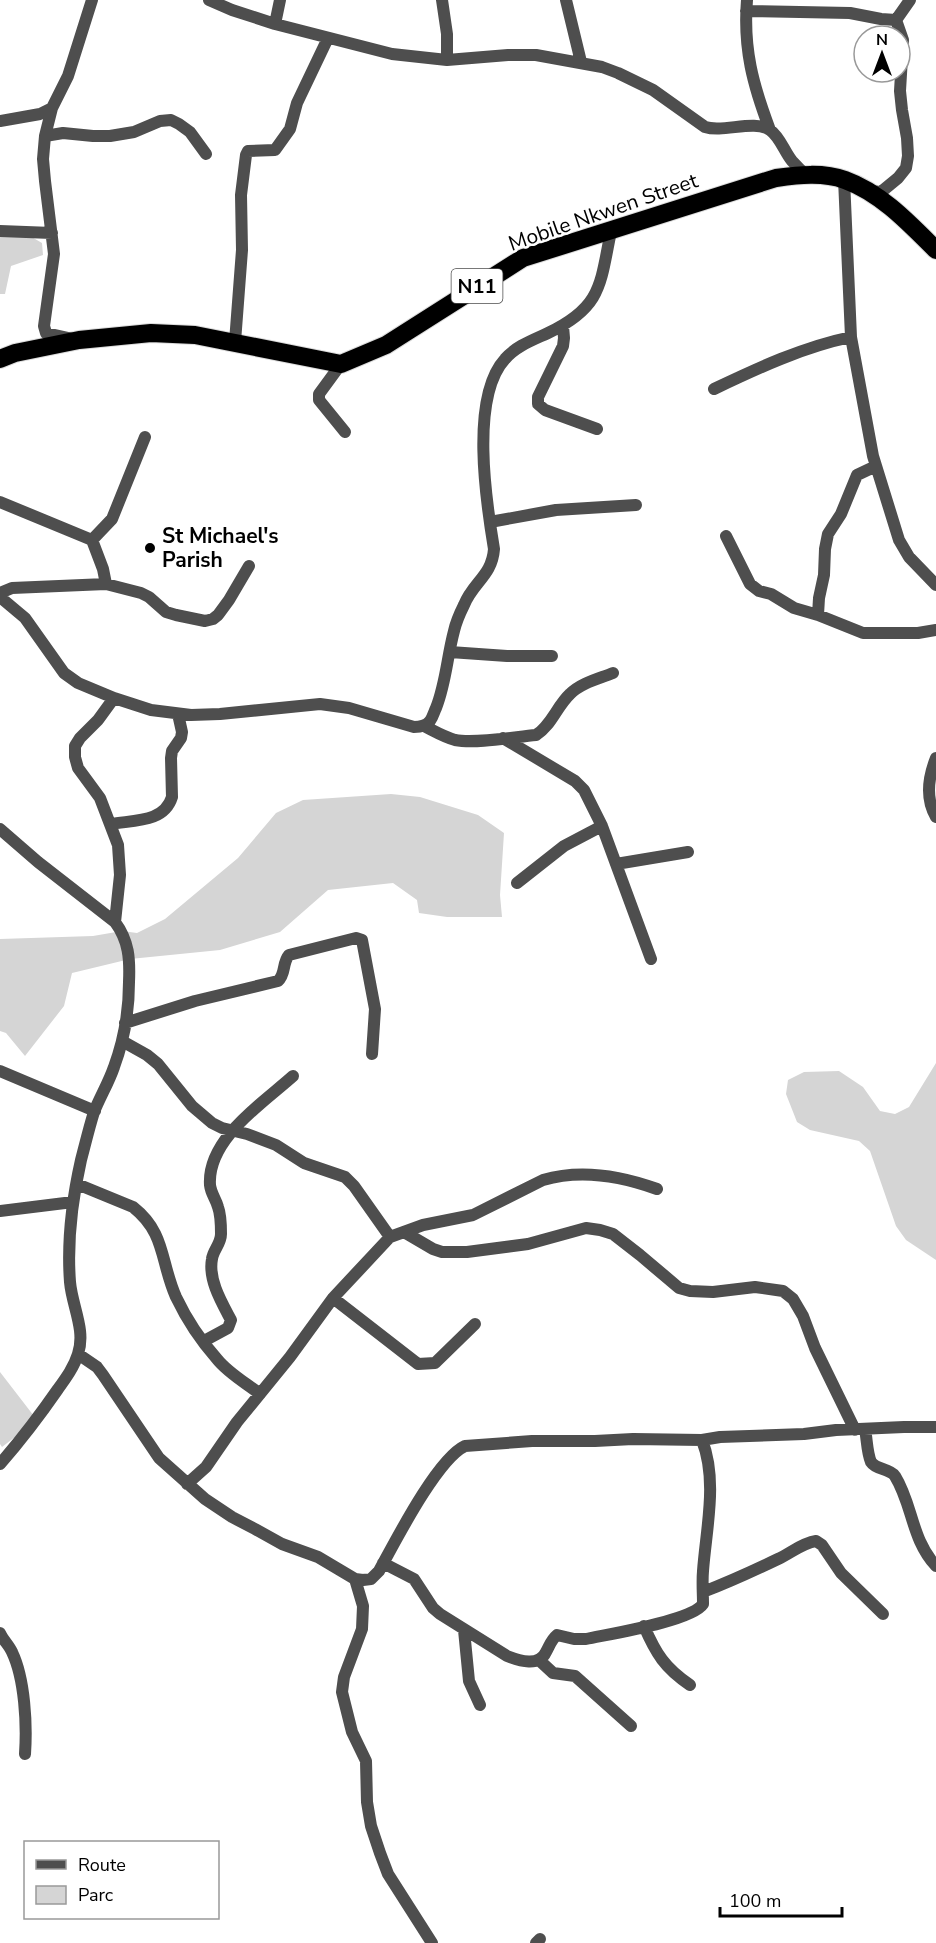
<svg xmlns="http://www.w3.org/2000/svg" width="936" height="1943" viewBox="0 0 936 1943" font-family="'Nunito Sans',sans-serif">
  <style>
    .green { fill: #d5d5d5 }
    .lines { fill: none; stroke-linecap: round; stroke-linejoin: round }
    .highway-casing { stroke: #dbdbdb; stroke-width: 20 }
    .minor { stroke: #4e4e4e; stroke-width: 12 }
    .highway { stroke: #000; stroke-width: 18 }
    .poi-dot { fill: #000; stroke: #fff; stroke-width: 2 }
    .labels { text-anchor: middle; stroke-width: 5; stroke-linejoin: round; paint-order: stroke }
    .shield { fill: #fff; stroke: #4c4c4c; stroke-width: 1.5 }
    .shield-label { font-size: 20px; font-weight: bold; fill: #000 }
    .street-label { font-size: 21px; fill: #000; stroke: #fff }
    .poi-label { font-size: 21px; font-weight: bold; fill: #000; stroke: #fff; text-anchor: start }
  </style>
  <rect width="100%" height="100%" fill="#fff"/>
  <path class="green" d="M0,232H23L42,243L43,255L11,266L5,294H0Z
    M391,794L420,797L478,815L504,833L500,895L502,917H447L419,913L417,900L393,883L328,890L280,932L220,950L130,959L72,973L64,1006L25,1056L6,1033L0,1031V939L93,936L122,931L137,933L165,919L238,858L276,813L303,800Z
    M936,1063V1260L906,1240L896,1226L870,1151L859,1141L810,1130L797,1122L786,1094L788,1080L804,1072L839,1071L863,1087L880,1111L895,1114L909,1107Z
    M0,1372L37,1420L2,1447L0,1444Z"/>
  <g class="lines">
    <defs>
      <path id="highway" d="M0,359L15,353L79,340L151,333L195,335L341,364L386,345L523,258L776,178C798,175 823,172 845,180C881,193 909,223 936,250"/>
    </defs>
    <use href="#highway" class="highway-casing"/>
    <path class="minor" d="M209,0L232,10L275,24L392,54L447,60L508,55H536L602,67L618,73L653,90L705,127C724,133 754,119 770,130C780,137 784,151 792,161C796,165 800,170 805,174
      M442,0L447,34V60
      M566,0L581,62
      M747,0C743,49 753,85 770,130
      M746,11L850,13L881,19L896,20
      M896,20L910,0
      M275,24L280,0
      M0,121L40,114L52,108
      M45,136L63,133L93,136H110L134,132L160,121L171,120L179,124L190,132L206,154
      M844,179L851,337L873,456L899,540L909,557L936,585
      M869,191L881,192L898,178L906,168L908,156L907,138L902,110L900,91L903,40L896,20
      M0,231L52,233
      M563,326L564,338L563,346L538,397V404L545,410L597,429
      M73,339L46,333L44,326L54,254L45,181L43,159L45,136L52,108L68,76L92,0
      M235,342L242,250L241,195L246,155L248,151L275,150L290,129L297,103L328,38
      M341,364L319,394V400L345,432
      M714,389C758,368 803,347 851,337
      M0,502L92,540L112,519L145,437
      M490,522L556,510L636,505
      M726,536L750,584L759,591L771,594L794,608L818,615L863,633H918L936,630
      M92,540L103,569L106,584
      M0,593L12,588L106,584L141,593L149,597L166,612L176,615L205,621L213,619L218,615L229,600L249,566
      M0,597L25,618L64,673L78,683L114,698L151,710L191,715L220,714L320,704L349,708L414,727C420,727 426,726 430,721C433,717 434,712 436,708C446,683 447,657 454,631C456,622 460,613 464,605C473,582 492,576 494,549C486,501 470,397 505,359C516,346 533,340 548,333C602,307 600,285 611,231
      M818,615L819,598L824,575L825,549L828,534L841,514L857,475L876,466
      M450,652L507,656H552
      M114,698L98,720L80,738L75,746V757L78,768L100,798L118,845L120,875L115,922
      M424,726C434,731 444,737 455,740C476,744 514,737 536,735C551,726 557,706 570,694C581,683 598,679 613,673
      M503,738L575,781L584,790L602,826L651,959
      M936,758C928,778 925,798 936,817
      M111,824C133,820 164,823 172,797L171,758L172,751L181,738L182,732L178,714
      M0,829L38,862L115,922C129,941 130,959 129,982C129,1010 124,1040 114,1067C109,1082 100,1097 94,1112C89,1128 85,1145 81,1160C72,1200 67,1242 70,1282C72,1306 86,1330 78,1354C74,1367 66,1378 58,1389C40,1415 21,1440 0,1464
      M616,864L688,852
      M517,883L564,846L602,826
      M125,1023L195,1001L278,981C286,974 282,963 289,955L356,938L362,940L375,1009L372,1054
      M122,1041L147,1055L158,1064L192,1106L212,1123L222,1128L247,1134L276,1145L304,1163L345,1177L354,1186L390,1237
      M0,1071L95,1111
      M77,1184L133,1207C166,1233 160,1261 176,1297C186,1318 201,1341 217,1359C228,1373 246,1383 260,1394
      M0,1211L73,1202
      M404,1232L433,1249L442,1252H467L528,1244L586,1228L600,1230L613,1234L640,1255L679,1288L690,1291L713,1292L755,1287L783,1291L793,1299L803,1316L815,1348L855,1430
      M333,1298L418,1364L435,1363L475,1324
      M204,1341L228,1328L231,1320C222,1303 208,1280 212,1259C213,1250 221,1244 221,1234C221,1226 221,1215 218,1207C216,1199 211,1194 210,1185C207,1139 263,1103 293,1076
      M78,1354L97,1367L103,1375L159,1458L205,1499L232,1517L255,1529L282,1544L318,1557L355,1579L363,1580L371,1579L379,1571C395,1542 437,1459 465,1446L532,1441H595L633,1439L702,1440L720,1437L804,1434L836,1430L904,1427H936
      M865,1429C867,1439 867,1453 871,1462C876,1470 889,1468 895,1476C913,1505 911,1539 936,1566
      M187,1484L206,1467L237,1422L290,1357L333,1298L390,1237L423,1225L473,1215L543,1180C580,1169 621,1176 657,1189
      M383,1563L414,1579L433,1608L440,1614L507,1656C520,1661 539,1667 546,1652C550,1645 551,1640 557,1635L574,1639H586C609,1634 692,1621 703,1604C703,1593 702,1582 703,1571C706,1529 718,1481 702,1440
      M355,1579L363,1606L362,1629L344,1677L342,1692L352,1732L366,1761L367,1802L371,1826L380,1853L388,1874L432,1943
      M703,1592C729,1582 753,1571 778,1559C791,1553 802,1543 816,1541L822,1545L841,1573L883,1614
      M644,1626C656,1654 665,1668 690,1685
      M464,1630L469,1681L480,1705
      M0,1633C3,1640 9,1645 12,1652C25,1679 27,1725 25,1754
      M539,1660L553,1673L575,1676L631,1726
      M536,1943L540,1939"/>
    <use href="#highway" class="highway"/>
  </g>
  <circle class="poi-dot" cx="150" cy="548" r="6"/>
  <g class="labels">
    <rect class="shield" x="451.5" y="269" width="51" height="34" rx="4.5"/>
    <g class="shield-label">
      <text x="477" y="293">N11</text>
    </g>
    <g class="street-label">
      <text transform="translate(603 212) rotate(-19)" y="7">Mobile Nkwen Street</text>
    </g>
    <g class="poi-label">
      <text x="162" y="543">St Michael's<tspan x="162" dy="24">Parish</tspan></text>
    </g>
  </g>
  <rect x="24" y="1841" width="195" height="78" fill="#ffffff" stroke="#999999" stroke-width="1.5"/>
  <rect x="36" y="1860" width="30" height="9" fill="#4e4e4e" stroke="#999999" stroke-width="1.5"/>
  <text x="78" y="1871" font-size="18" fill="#000000">Route</text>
  <rect x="36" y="1886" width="30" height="18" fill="#d5d5d5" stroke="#999999" stroke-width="1.5"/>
  <text x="78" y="1901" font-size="18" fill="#000000">Parc</text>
  <g transform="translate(882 54)"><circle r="28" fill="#ffffff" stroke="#999999" stroke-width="1.5"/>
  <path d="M0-4.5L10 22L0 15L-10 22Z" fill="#000000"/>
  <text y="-9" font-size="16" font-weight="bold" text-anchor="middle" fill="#000000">N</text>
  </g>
  <path d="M720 1907v9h122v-9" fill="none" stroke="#000000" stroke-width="3"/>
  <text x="729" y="1907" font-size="18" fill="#000000" stroke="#ffffff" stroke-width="4.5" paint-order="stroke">100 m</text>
</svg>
